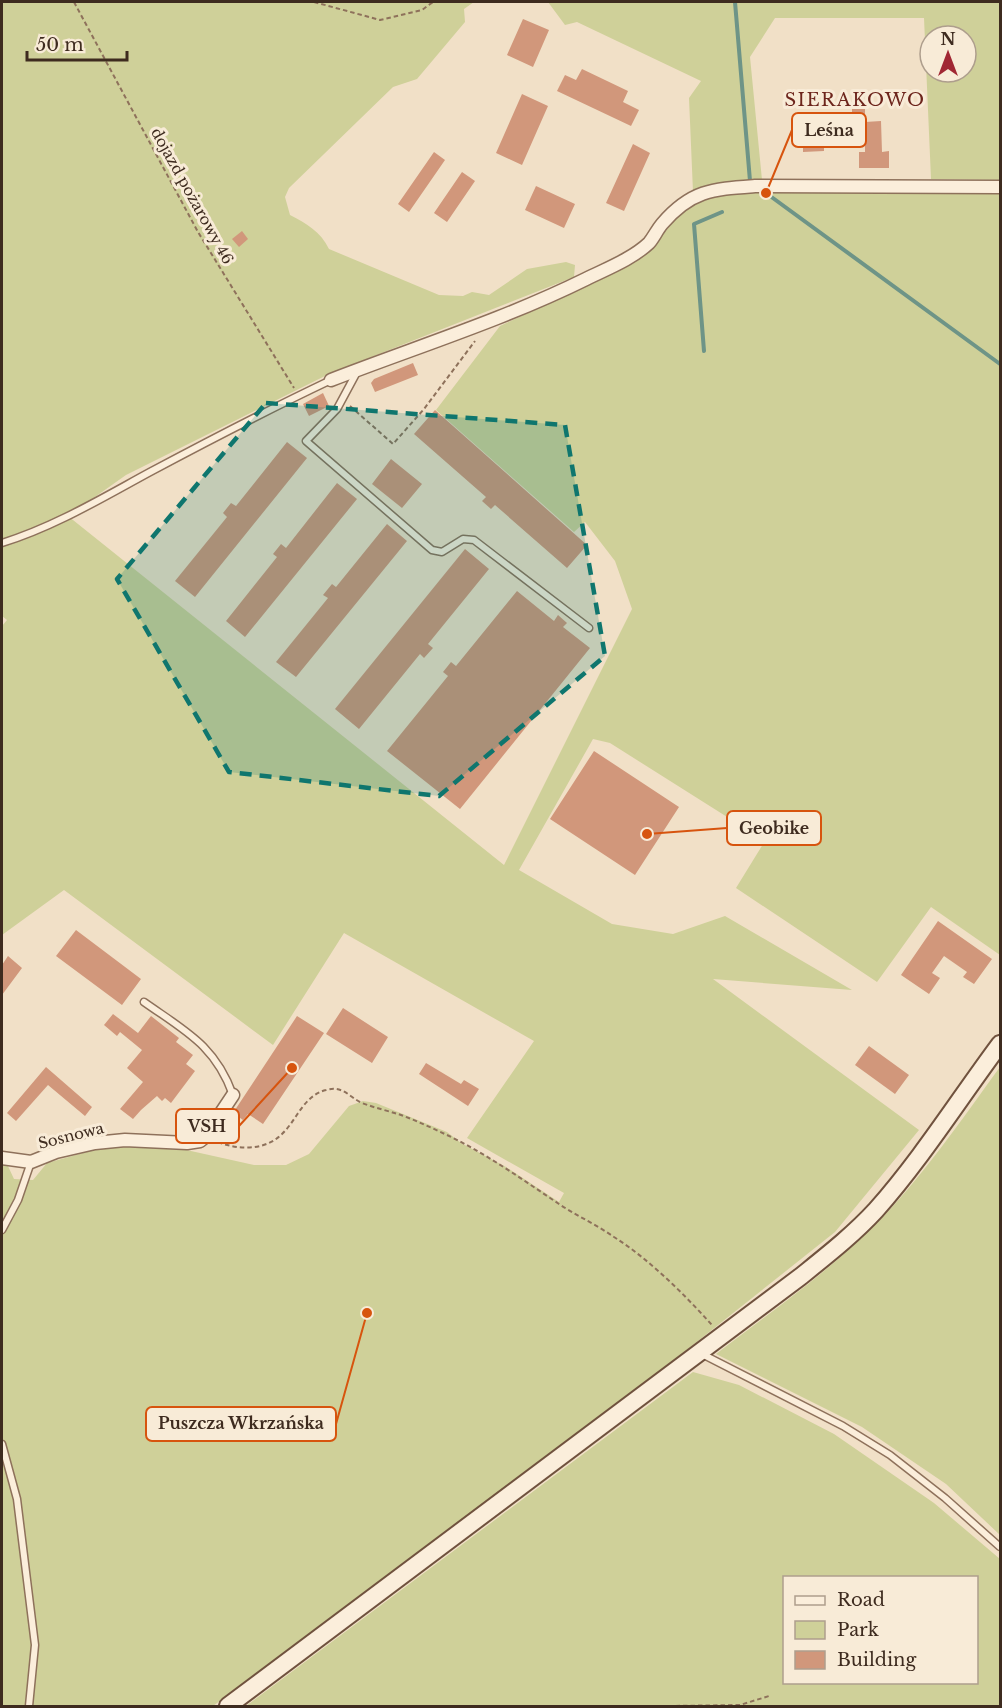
<svg xmlns="http://www.w3.org/2000/svg" width="1002" height="1708" viewBox="0 0 1002 1708" font-family="'Libre Baskerville',serif">
  <style>
    .green { fill: #cfd099; fill-rule: evenodd }
    .lines { fill: none; stroke-linecap: round; stroke-linejoin: round }
    .stream { stroke: #6e9487; stroke-width: 4 }
    .building { fill: #d1977b }
    .lane-casing { stroke: #8e715b; stroke-width: 9 }
    .street-casing { stroke: #8e715b; stroke-width: 15 }
    .secondary-casing { stroke: #70523e; stroke-width: 20 }
    .path { stroke: #8e715b; stroke-width: 2; stroke-dasharray: 4.5 3; stroke-linecap: butt }
    .lane { stroke: #fbeedb; stroke-width: 6 }
    .street { stroke: #fbeedb; stroke-width: 12 }
    .secondary { stroke: #fbeedb; stroke-width: 16 }
    .marked { fill: #0f766e; fill-opacity: 0.2; stroke: #0f766e; stroke-width: 4.5; stroke-dasharray: 12 8; stroke-linejoin: round }
    .labels { text-anchor: middle; stroke-width: 6; stroke-linejoin: round; paint-order: stroke }
    .street-label { font-size: 15px; fill: #3e2b1f; stroke: #f8ebd7 }
    .quarter-label { font-size: 18px; letter-spacing: 1.5px; fill: #6d251c; stroke: #f8ebd7 }
    .leader { fill: none; stroke: #d7540e; stroke-width: 2 }
    .callout-dot { fill: #d7540e; stroke: #f8ebd7; stroke-width: 2 }
    .callout { fill: #f8ebd7; stroke: #d7540e; stroke-width: 2 }
    .callout-label { font-size: 16px; text-anchor: middle; font-weight: bold; fill: #3e2b1f }
  </style>
  <rect width="100%" height="100%" fill="#f1e0c7"/>
  <path class="green" d="M2,2H474L464,9L465,22L417,79L393,87L289,188L285,197L290,215C307,224 320,231 329,249L439,295L463,296L472,292L489,295L527,269L566,262L575,265L574,277L331,373L126,475L68,516L504,865L632,609L615,561L585,522L574,532L436,410L500,326L611,274L650,250L683,210L698,201L747,191H1000V955L931,907L877,982L736,888L765,841L610,743L593,739L519,870L612,924L673,934L725,916L852,990L713,979L919,1130L835,1232L630,1395L213,1706H2V1164H7L14,1179L33,1180L47,1163L105,1147L146,1145L182,1149L254,1165H286L309,1154L349,1106L363,1101L376,1103L447,1132L461,1143L506,1167L559,1202L564,1193L467,1138L534,1041L344,933L273,1045L64,890L2,935V626L7,620L2,616Z
    M548,2H1000V180L931,179L924,18H775L750,57L762,180L726,183L693,192L689,98L701,81L577,22L565,25ZM930,36H966V72H930Z
    M1000,1067V1535L946,1484L862,1427L716,1354C771,1312 827,1273 876,1224C921,1179 962,1119 1000,1067Z
    M693,1372L739,1385L834,1434L934,1503L1000,1559V1706H246ZM784,1578H976V1682H784Z"/>
  <g class="lines">
    <path class="stream" d="M735,2L750,181
      M766,193L1000,364
      M704,351L694,224L722,212"/>
  </g>
  <path class="building" d="M523,19L549,30L533,67L507,55Z
    M582,69L628,91L623,102L639,110L631,126L557,91L565,75L576,80Z
    M522,94L548,106L522,165L496,153Z
    M852,107H865V117H852Z
    M881,121L882,152L889,151V168H859V152H865V122Z
    M803,136H824V151L803,152Z
    M633,144L650,153L624,211L606,203Z
    M434,152L445,160L409,212L398,204Z
    M462,172L475,181L447,222L434,213Z
    M536,186L575,204L564,228L525,210Z
    M242,231L248,239L239,247L232,239Z
    M413,363L418,375L375,392L371,383L374,379Z
    M323,393L329,406L309,416L303,404Z
    M435,410L587,545L567,568L495,505L491,509L482,501L486,497L414,434Z
    M287,442L307,458L195,597L175,581L227,517L223,513L231,503L236,506Z
    M391,459L422,484L402,508L372,484Z
    M337,483L357,499L245,637L226,621L277,557L273,554L281,544L286,548Z
    M387,524L407,541L296,677L276,662L328,598L323,595L332,584L336,587Z
    M465,549L489,569L428,644L433,648L424,658L420,654L359,729L335,709Z
    M517,591L554,621L558,615L567,623L563,627L590,648L460,809L387,751L448,676L443,672L451,662L456,666Z
    M594,751L679,807L635,875L550,819Z
    M938,921L992,959L974,984L963,977L967,972L944,956L932,973L940,978L929,994L901,975Z
    M76,930L141,979L122,1005L56,956Z
    M8,956L22,968L2,995V965Z
    M343,1008L388,1037L372,1063L326,1034Z
    M113,1014L138,1033L151,1016L179,1038L176,1042L193,1055L186,1064L195,1071L171,1103L165,1098L162,1101L157,1096L141,1110L133,1119L120,1109L143,1082L127,1068L142,1050L120,1032L117,1036L104,1025Z
    M297,1016L324,1033L263,1124L248,1114L243,1120L233,1113Z
    M869,1046L909,1075L895,1094L855,1065Z
    M426,1063L461,1084L464,1080L479,1089L468,1106L419,1074Z
    M46,1067L92,1107L85,1116L48,1085L16,1121L7,1113Z"/>
  <g class="lines">
    <defs>
      <path id="lane" d="M358,370L337,409L306,441L432,550L442,552L463,539L474,540L589,628
        M2,543C54,527 102,498 150,472C210,440 270,409 331,380
        M144,1002C185,1031 215,1045 233,1095
        M2,1230L18,1200L31,1162
        M700,1353L843,1426L890,1455L945,1498L1000,1547
        M2,1444L17,1499L35,1645L29,1706"/>
      <path id="street" d="M331,380C416,347 503,320 586,279C606,269 632,259 649,243C654,237 657,230 662,224C691,190 713,189 755,186L1000,187
        M2,1158L31,1162L56,1152L95,1143L125,1140L187,1143L200,1141L205,1137L233,1095"/>
      <path id="secondary" d="M228,1706L800,1277C826,1256 853,1235 876,1210C922,1158 959,1099 1000,1044"/>
    </defs>
    <use href="#lane" class="lane-casing"/>
    <use href="#street" class="street-casing"/>
    <use href="#secondary" class="secondary-casing"/>
    <path class="path" d="M74,2L198,232L294,388
      M314,2L380,20L422,10L433,2
      M350,406L393,444L424,409L475,341
      M218,1142C238,1150 265,1151 282,1134C297,1120 303,1096 326,1090C343,1085 349,1097 362,1103C375,1108 389,1111 401,1115C417,1121 432,1128 447,1135C487,1154 523,1180 559,1204C577,1216 597,1225 614,1237C650,1260 683,1293 712,1325
      M668,1706L740,1705L769,1696"/>
    <use href="#lane" class="lane"/>
    <use href="#street" class="street"/>
    <use href="#secondary" class="secondary"/>
  </g>
  <path class="marked" d="M266,403L565,425L605,656L439,796L229,772L117,579Z"/>
  <g class="labels">
    <g class="street-label">
      <text transform="translate(192 196) rotate(61)" y="5">dojazd pożarowy 46</text>
      <text transform="translate(71 1136) rotate(-14)" y="5">Sosnowa</text>
    </g>
    <g class="quarter-label">
      <text x="855" y="106">SIERAKOWO</text>
    </g>
  </g>
  <path class="leader" d="M766 193L792 130M647 834L727 828M292 1068L239 1126M367 1313L336 1424"/>
  <g class="callout-dot">
    <circle cx="766" cy="193" r="6"/>
    <circle cx="647" cy="834" r="6"/>
    <circle cx="292" cy="1068" r="6"/>
    <circle cx="367" cy="1313" r="6"/>
  </g>
  <g class="callout">
    <rect x="792" y="113" width="74" height="34" rx="6"/>
    <rect x="727" y="811" width="94" height="34" rx="6"/>
    <rect x="176" y="1109" width="63" height="34" rx="6"/>
    <rect x="146" y="1407" width="190" height="34" rx="6"/>
  </g>
  <g class="callout-label">
    <text x="829" y="136">Leśna</text>
    <text x="774" y="834">Geobike</text>
    <text x="207" y="1132">VSH</text>
    <text x="241" y="1429">Puszcza Wkrzańska</text>
  </g>
  <rect width="1002" height="1708" fill="none" stroke="#3e2b1f" stroke-width="6"/>
  <rect x="783" y="1576" width="195" height="108" fill="#f8ebd7" stroke="#ae9e8d" stroke-width="1.5"/>
  <rect x="795" y="1596" width="30" height="9" fill="#fbeedb" stroke="#ae9e8d" stroke-width="1.5"/>
  <text x="837" y="1606" font-size="18" fill="#3e2b1f">Road</text>
  <rect x="795" y="1621" width="30" height="18" fill="#cfd099" stroke="#ae9e8d" stroke-width="1.5"/>
  <text x="837" y="1636" font-size="18" fill="#3e2b1f">Park</text>
  <rect x="795" y="1651" width="30" height="18" fill="#d1977b" stroke="#ae9e8d" stroke-width="1.5"/>
  <text x="837" y="1666" font-size="18" fill="#3e2b1f">Building</text>
  <g transform="translate(948 54)"><circle r="28" fill="#f8ebd7" stroke="#ae9e8d" stroke-width="1.5"/>
  <path d="M0-4.5L10 22L0 15L-10 22Z" fill="#a12733"/>
  <text y="-9" font-size="16" font-weight="bold" text-anchor="middle" fill="#3e2b1f">N</text>
  </g>
  <path d="M27 51v9h100v-9" fill="none" stroke="#3e2b1f" stroke-width="3"/>
  <text x="36" y="51" font-size="18" fill="#3e2b1f" stroke="#f8ebd7" stroke-width="4.5" paint-order="stroke">50 m</text>
</svg>
